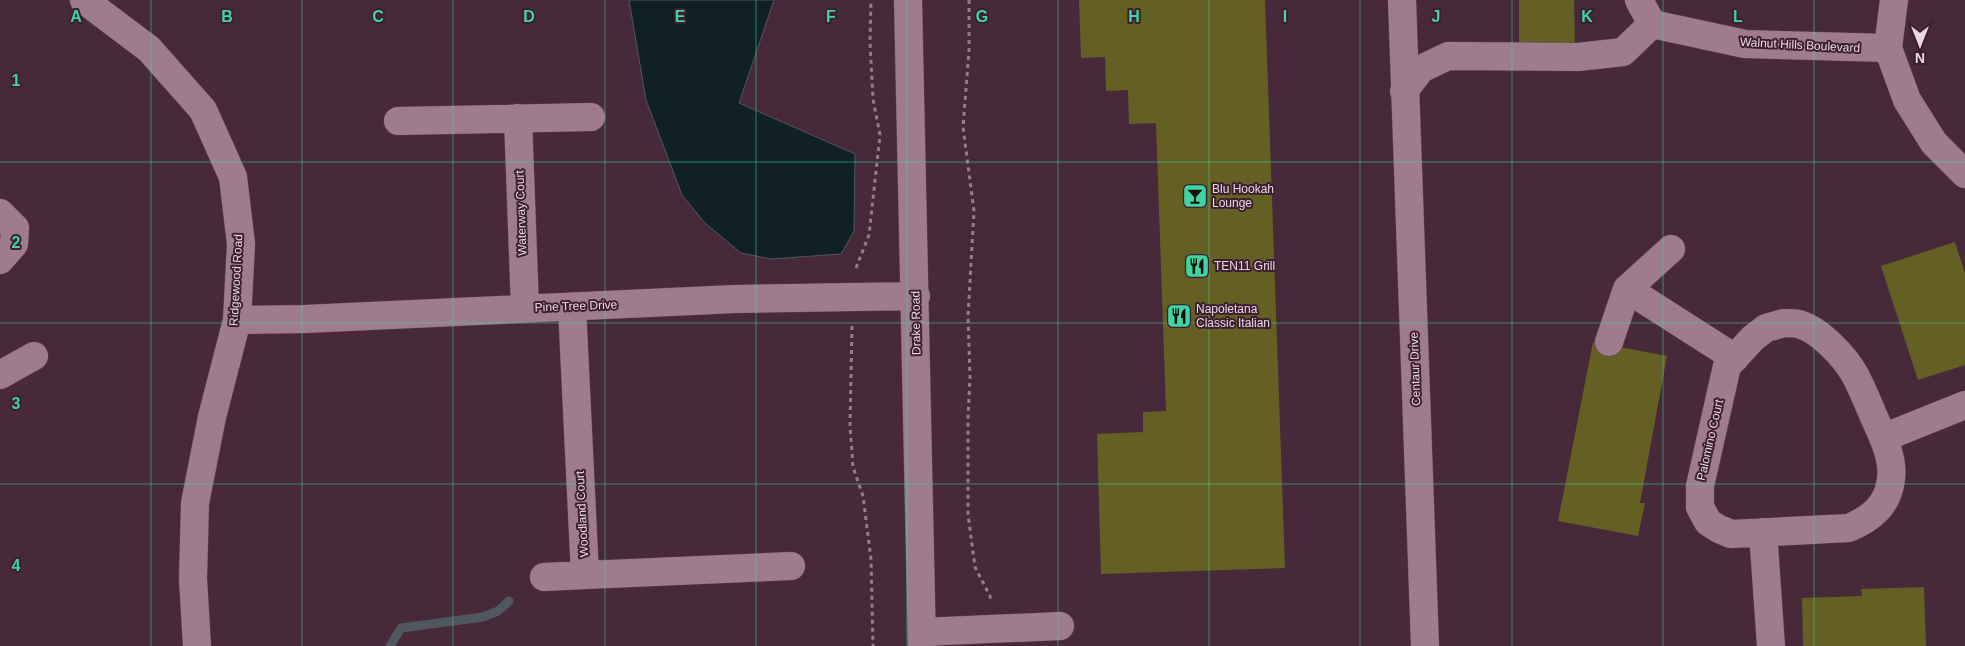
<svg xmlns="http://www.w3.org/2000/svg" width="1965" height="646" viewBox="0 0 1965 646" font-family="Helvetica,sans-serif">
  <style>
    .water { fill: #0f2027; stroke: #51575f }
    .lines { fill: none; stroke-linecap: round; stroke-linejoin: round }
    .stream { stroke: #51575f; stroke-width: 9 }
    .building { fill: #646024 }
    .minor-casing { stroke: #5e4553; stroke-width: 29 }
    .path { stroke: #967d8a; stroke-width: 3; stroke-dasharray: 4 4; stroke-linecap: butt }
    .minor { stroke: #9f7b8e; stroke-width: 28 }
    .grid { fill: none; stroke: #40d4a1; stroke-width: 1; stroke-opacity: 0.55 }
    .labels { text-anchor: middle; stroke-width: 4; stroke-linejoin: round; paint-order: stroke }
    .street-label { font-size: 12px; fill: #ecd8e2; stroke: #3c1f30 }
    .poi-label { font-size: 12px; fill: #ecd8e2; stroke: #3c1f30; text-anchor: start }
    .grid-label { font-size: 16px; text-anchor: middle; font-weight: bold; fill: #40d4a1; stroke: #3c1f30; stroke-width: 4; stroke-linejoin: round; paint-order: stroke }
  </style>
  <rect width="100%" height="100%" fill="#47293a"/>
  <path class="water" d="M629,0H774L739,103L855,154L854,231L841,254L771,259L741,253L705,223L682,195L646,100Z"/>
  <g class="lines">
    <path class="stream" d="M390,646L401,628L483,617L498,611L509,601"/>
  </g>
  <path class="building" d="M1079,0H1265L1285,568L1101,574L1097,434L1143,432V412L1166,411L1156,123L1129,124L1128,90L1106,91L1105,57L1081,58Z
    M1519,0H1574L1575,47H1519Z
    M1955,242L1965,273V365L1918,380L1881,266Z
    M1593,342L1667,356L1640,503H1645L1638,536L1558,521Z
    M1924,587L1926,646H1803L1802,598L1862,596L1861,589Z"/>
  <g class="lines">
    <defs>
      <path id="minor" d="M84,0L149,49L203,110L233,177L241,244L237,320L212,417L195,503L193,579L197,646
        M908,0L922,646
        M1402,0L1425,646
        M1639,0L1652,24L1745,44L1888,48
        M1894,0L1888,48L1907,100L1934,143L1965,174
        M1404,91L1421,69L1448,56L1578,57L1623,52L1652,24
        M518,118L525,308
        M398,121L591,117
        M0,213L15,228L14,244L0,260
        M1627,289L1735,358
        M572,307L585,575L791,566
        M237,320L305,319L735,299L916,296
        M1784,323C1789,323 1795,323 1799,324C1820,330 1845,357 1855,375C1862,388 1868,403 1874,417C1882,435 1894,458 1891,479C1888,505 1872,518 1849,528L1731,534L1719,529L1708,522L1700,507V486L1727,366L1753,338L1766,328Z
        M1609,342L1627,289L1671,249
        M0,375L34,356
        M1883,438L1965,405
        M1763,532L1771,646
        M544,577L585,575
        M922,632L1060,626"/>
    </defs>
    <use href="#minor" class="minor-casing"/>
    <path class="path" d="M969,0V51L963,127L974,211L968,316L970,377L968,417V514L975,567L990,596L991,601
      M856,268L869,235L880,135L873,99L870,42L871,0
      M852,326L850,425L853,467L863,496L871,559L873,646"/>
    <use href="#minor" class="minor"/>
  </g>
  <path class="grid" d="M151,0V646M302,0V646M453,0V646M605,0V646M756,0V646M907,0V646M1058,0V646M1209,0V646M1360,0V646M1512,0V646M1663,0V646M1814,0V646M0,162H1965M0,323H1965M0,484H1965"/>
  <defs>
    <symbol id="bar-square" viewBox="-11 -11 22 22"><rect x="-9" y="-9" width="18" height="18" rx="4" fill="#40d4a1" stroke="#3c1f30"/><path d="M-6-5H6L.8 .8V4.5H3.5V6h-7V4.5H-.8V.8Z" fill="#111"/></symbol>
    <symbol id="restaurant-square" viewBox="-11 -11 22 22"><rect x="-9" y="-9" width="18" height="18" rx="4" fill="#40d4a1" stroke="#3c1f30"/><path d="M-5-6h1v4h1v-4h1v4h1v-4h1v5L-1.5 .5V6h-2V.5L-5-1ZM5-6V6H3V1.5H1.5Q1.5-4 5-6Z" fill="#111"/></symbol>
  </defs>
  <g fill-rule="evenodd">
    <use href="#bar-square" x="1181" y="182" width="28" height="28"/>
    <use href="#restaurant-square" x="1183" y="252" width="28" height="28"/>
    <use href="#restaurant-square" x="1165" y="302" width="28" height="28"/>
  </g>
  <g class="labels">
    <g class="street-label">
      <text transform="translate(1800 45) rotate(3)" y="4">Walnut Hills Boulevard</text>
      <text transform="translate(521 213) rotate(-92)" y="4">Waterway Court</text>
      <text transform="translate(236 280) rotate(-87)" y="4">Ridgewood Road</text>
      <text transform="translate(576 306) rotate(-2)" y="4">Pine Tree Drive</text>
      <text transform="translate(916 323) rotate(-91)" y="4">Drake Road</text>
      <text transform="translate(1415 369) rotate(-92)" y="4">Centaur Drive</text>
      <text transform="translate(1710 440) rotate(-77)" y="4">Palomino Court</text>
      <text transform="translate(582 514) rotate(-93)" y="4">Woodland Court</text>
    </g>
    <g class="poi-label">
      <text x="1212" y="193">Blu Hookah<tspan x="1212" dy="14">Lounge</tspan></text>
      <text x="1214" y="270">TEN11 Grill</text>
      <text x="1196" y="313">Napoletana<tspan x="1196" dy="14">Classic Italian</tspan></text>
    </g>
  </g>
  <g class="grid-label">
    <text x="76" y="22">A</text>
    <text x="227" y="22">B</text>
    <text x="378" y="22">C</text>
    <text x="529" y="22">D</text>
    <text x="680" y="22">E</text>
    <text x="831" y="22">F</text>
    <text x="982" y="22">G</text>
    <text x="1134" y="22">H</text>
    <text x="1285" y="22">I</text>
    <text x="1436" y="22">J</text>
    <text x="1587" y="22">K</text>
    <text x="1738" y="22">L</text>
    <text x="16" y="86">1</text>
    <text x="16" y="248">2</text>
    <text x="16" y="409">3</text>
    <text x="16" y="571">4</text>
  </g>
  <g transform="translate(1920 45) rotate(180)" stroke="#3c1f30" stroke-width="4" paint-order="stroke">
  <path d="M0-4L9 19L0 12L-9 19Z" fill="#ecd8e2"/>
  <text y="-8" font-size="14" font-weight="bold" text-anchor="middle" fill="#ecd8e2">N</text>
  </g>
</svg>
